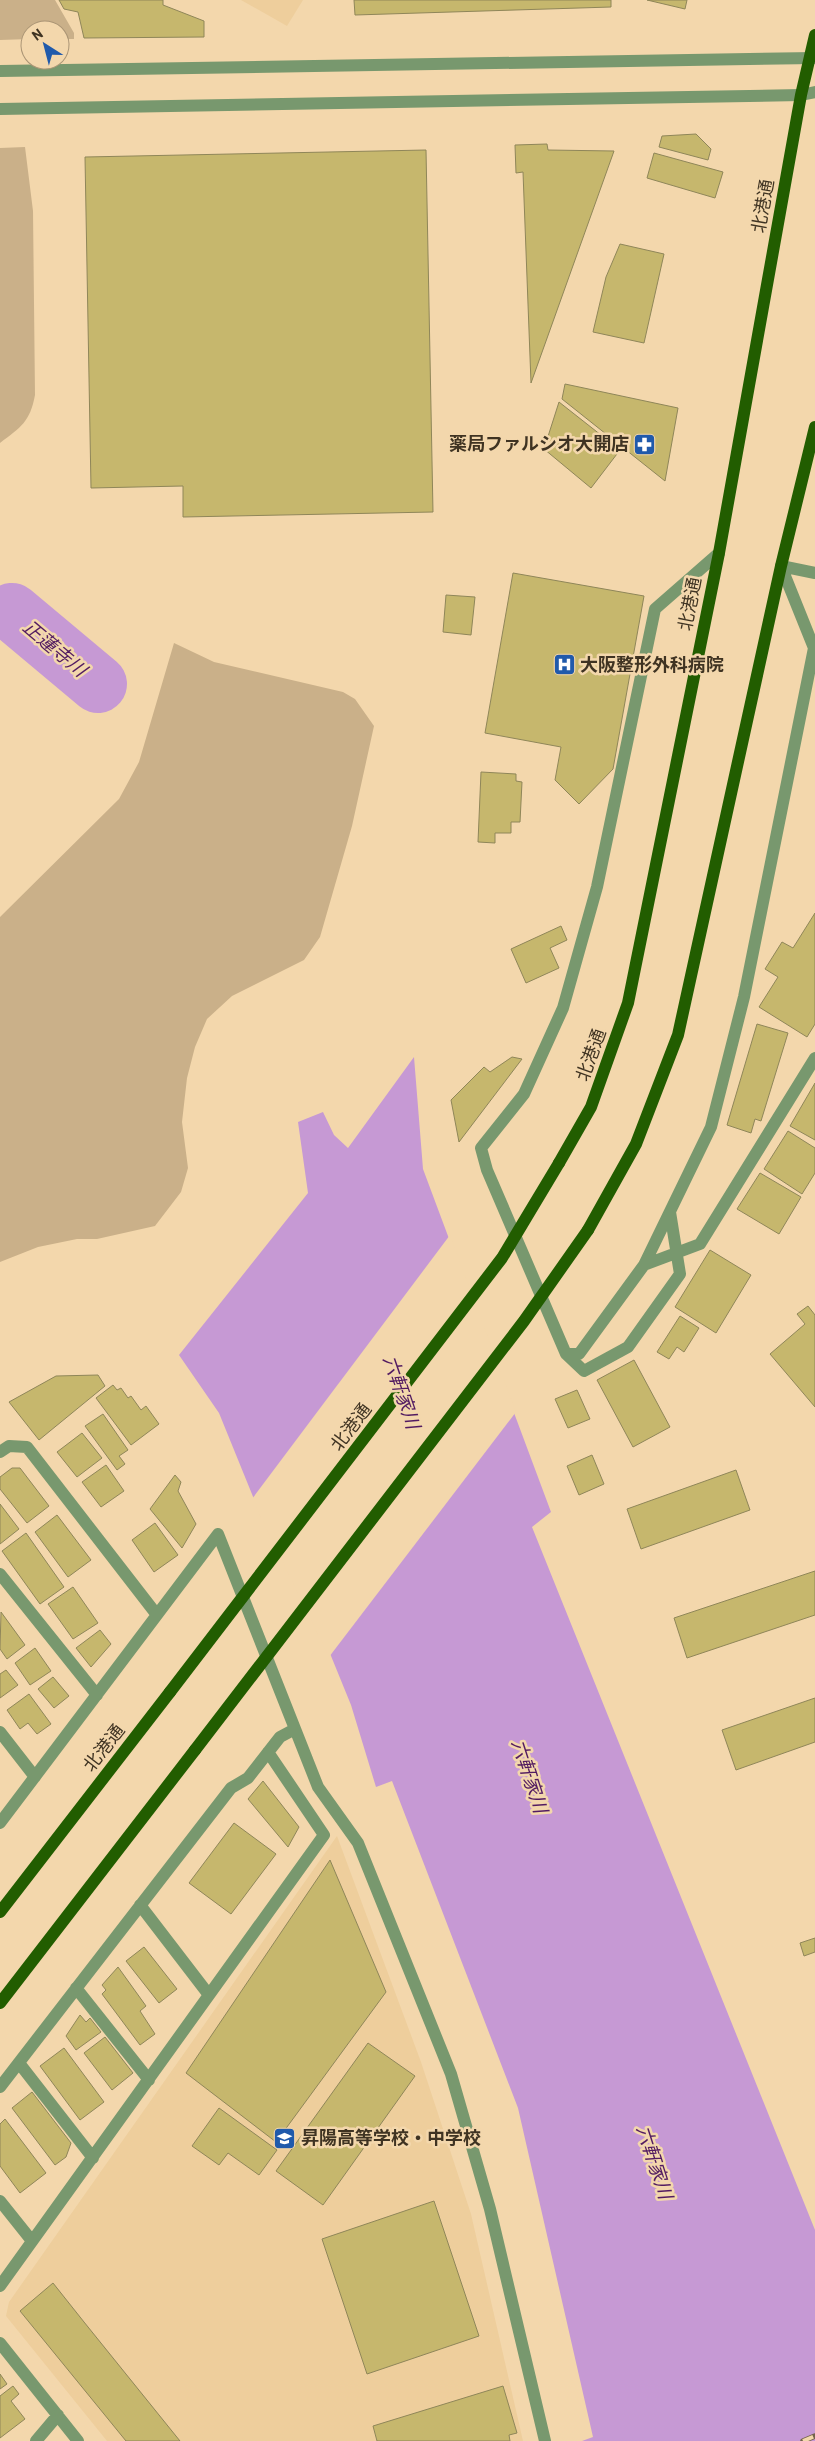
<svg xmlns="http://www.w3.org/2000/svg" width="815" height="2441" viewBox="0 0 815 2441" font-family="Barlow,'Noto Sans JP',sans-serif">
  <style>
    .built { fill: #eece9c }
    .green { fill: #cab089 }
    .water { fill: #c699d4 }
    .pier { fill: #f3d7ac }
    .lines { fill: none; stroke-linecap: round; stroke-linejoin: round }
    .river { stroke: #c699d4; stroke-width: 58 }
    .building { fill: #c6b76d; stroke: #8f8659 }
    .minor { stroke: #78986e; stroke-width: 12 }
    .major { stroke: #225d00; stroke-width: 12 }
    .rail-casing { stroke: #73634a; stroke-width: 5.5 }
    .rail { stroke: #f3d7ac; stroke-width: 4; stroke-dasharray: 11; stroke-linecap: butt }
    .major-bridge { stroke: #225d00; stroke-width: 12 }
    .labels { text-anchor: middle; stroke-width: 5; stroke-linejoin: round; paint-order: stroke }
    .street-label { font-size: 18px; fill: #3f3322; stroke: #f3d7ac }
    .poi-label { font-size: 18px; font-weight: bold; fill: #3f3322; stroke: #f3d7ac; text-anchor: start }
    .water-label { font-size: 19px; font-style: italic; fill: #521b61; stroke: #f3d7ac }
  </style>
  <rect width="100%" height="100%" fill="#f3d7ac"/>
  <path class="built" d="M241,0H303L287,26Z
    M337,1836L421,2062L471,2214L523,2441H107L6,2316L9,2302Z"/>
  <path class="green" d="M0,0H55L74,33V39H60V30H30V39L0,40Z
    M25,147L33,211L35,395C30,422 21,427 0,443V148Z
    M174,643L214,662L343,692L355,699L374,726L352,826L320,937L304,960L232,996L207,1019L195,1047L187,1078L182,1122L188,1168L181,1192L155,1226L97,1239H77L38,1247L0,1262V917L119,799L139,762Z"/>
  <path class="water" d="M414,1057L423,1169L551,1512L532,1527L815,2230V2441H582L593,2437L518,2108L392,1781L376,1787L351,1705L329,1651L258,1509L219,1413L179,1355L308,1193L298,1122L323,1112L334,1135L348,1148Z"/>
  <path class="pier" d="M450,1235L516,1412L329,1657L252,1499Z"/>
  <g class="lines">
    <path class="river" d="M12,612L98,684"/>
  </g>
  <path class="building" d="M59,0H163V5L204,21V37L84,38L78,12L64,9Z
    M354,0H611V7L355,15Z
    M647,0H687L685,9Z
    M696,134L711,149L708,160L659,147L662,136Z
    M547,144L548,150L614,151L531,383L523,172L516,173L515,145Z
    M426,150L433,512L183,517V486L91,488L85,157Z
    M654,153L723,172L715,198L647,178Z
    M620,244L664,254L644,343L593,332L606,277Z
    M565,384L678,408L665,481L562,399Z
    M559,402L620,450L591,488L544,449Z
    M513,573L644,596L613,769L579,804L555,780L561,747L485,733Z
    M446,595L475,597L471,635L443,632Z
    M481,772L516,774V781L522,782L520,822H511V833H495V843L478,842Z
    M815,913V1024L807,1037L759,1007L778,977L765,969L782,942L793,948Z
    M561,926L567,940L550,948L559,968L526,983L511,949Z
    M757,1024L788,1033L761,1121L755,1119L751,1133L727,1125Z
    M512,1057L522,1059L459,1142L451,1100L484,1067L490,1072Z
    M815,1083V1140L790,1126Z
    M788,1131L815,1148V1173L802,1194L764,1169Z
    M760,1173L801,1197L779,1234L737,1209Z
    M710,1250L751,1275L716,1333L675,1307Z
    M808,1306L815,1315V1407L770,1354L805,1324L797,1314Z
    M680,1316L699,1328L684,1352L677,1347L669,1359L657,1352Z
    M634,1360L670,1427L633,1447L597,1380Z
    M98,1375L105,1386L39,1440L9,1402L56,1376Z
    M113,1385L117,1390L121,1388L128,1398L131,1396L141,1410L146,1406L159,1424L131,1445L96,1398Z
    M577,1390L590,1419L568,1428L555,1399Z
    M103,1414L128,1450L119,1456L125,1464L117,1470L85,1426Z
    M82,1433L102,1458L77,1477L57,1452Z
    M592,1455L604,1484L579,1495L567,1466Z
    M106,1465L124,1491L101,1507L82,1482Z
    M12,1468H20L49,1506L27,1523L0,1489V1477Z
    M736,1470L750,1510L641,1549L627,1509Z
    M175,1475L181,1482L178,1491L196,1524L182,1548L150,1509Z
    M0,1504L19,1529L0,1544Z
    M57,1515L91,1560L68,1577L35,1532Z
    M155,1523L178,1555L154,1572L132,1540Z
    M26,1533L64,1587L40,1604L2,1551Z
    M815,1571V1615L687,1658L674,1618Z
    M73,1587L98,1623L73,1639L48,1604Z
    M1,1612L25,1645L7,1659L0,1649Z
    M100,1630L111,1644L91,1667L76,1648Z
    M35,1648L51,1671L30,1685L15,1663Z
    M6,1670L18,1685L0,1698V1674Z
    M53,1677L69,1696L54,1708L38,1689Z
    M29,1694L51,1724L37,1734L28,1723L20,1729L7,1710Z
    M815,1698V1742L736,1770L722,1730Z
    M263,1781L299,1827L288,1847L248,1799Z
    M234,1823L276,1854L231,1914L189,1883Z
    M330,1860L386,1992L276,2142L186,2073Z
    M815,1938V1952L804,1956L800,1943Z
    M144,1947L177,1989L159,2003L126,1961Z
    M118,1967L146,2006L140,2011L155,2034L140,2045L102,1994L106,1990L102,1985Z
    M80,2015L86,2022L90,2018L101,2032L76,2050L66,2036Z
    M105,2037L133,2073L112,2090L84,2053Z
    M368,2043L415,2076L323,2205L276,2171Z
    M64,2048L104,2102L80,2120L40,2066Z
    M32,2092L71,2143L66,2157L55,2165L12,2108Z
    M219,2108L277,2150L259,2175L228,2153L219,2165L192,2146Z
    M5,2119L46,2173L20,2193L0,2166V2124Z
    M434,2201L479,2336L367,2374L322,2239Z
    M53,2283L84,2322L180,2441H126L20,2311Z
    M0,2374L7,2384L0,2389Z
    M13,2386L19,2394L11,2401L25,2419L0,2438V2396Z
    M503,2386L517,2433L509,2435L510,2441H377L373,2426Z"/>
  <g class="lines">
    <path class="minor" d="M0,71L815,58
      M0,109L801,95L815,92
      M781,566L815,573
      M670,1212L680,1274L628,1347L584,1371L566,1354L487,1170L481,1148L524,1094L563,1008L597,887L655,609L719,553
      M644,1265L700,1244L815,1058
      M566,1354H579L644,1265L711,1127L744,997L814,648L781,566
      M0,1452L9,1446L27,1447L157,1615
      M218,1534L318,1787L358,1843L451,2074L490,2209L545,2441
      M0,1574L97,1695
      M0,1732L35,1777
      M0,1823L218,1534
      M140,1905L209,1995
      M76,1988L149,2080
      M19,2063L93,2158
      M0,2087L231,1788L248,1778L280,1737L295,1729
      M0,2201L32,2241
      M0,2286L324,1835L268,1752
      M0,2343L78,2441
      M36,2441L58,2415"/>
    <path class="major" d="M559,1163L591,1107L628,1003L719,553L801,95L815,35
      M588,1230L636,1144L678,1035L781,566L815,427
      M0,1912L170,1692
      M0,2003L195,1750"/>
    <defs>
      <path id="rail" d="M803,2441L815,2436"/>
    </defs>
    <use href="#rail" class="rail-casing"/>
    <use href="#rail" class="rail"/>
    <path class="major-bridge" d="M170,1692L502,1258L559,1163
      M195,1750L524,1321L588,1230"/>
  </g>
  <defs>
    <symbol id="pharmacy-square" viewBox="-11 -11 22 22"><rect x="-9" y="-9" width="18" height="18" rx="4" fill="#205aab" stroke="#f3d7ac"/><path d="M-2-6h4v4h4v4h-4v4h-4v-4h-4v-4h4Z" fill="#fff"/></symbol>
    <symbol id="hospital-square" viewBox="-11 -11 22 22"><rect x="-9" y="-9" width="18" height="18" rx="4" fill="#205aab" stroke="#f3d7ac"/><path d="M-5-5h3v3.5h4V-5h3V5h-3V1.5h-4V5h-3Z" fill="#fff"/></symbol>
    <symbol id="school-square" viewBox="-11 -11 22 22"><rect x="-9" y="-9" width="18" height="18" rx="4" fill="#205aab" stroke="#f3d7ac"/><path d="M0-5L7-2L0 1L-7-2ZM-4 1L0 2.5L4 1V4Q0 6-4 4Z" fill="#fff"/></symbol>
  </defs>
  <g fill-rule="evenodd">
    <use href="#pharmacy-square" x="632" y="432" width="25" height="25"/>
    <use href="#hospital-square" x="552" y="652" width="25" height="25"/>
    <use href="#school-square" x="272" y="2126" width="25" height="25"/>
  </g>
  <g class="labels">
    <g class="street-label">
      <text transform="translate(763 206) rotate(-80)" y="6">北港通</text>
      <text transform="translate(690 604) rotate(-79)" y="6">北港通</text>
      <text transform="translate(591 1055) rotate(-70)" y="6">北港通</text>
      <text transform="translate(351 1427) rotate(-53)" y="6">北港通</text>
      <text transform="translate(104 1748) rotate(-52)" y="6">北港通</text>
    </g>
    <g class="poi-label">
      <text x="629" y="450" text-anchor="end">薬局ファルシオ大開店</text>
      <text x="580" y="671">大阪整形外科病院</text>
      <text x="301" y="2144">昇陽高等学校・中学校</text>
    </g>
    <g class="water-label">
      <text transform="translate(55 648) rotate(40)" y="7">正蓮寺川</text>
      <text transform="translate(402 1392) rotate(71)" y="7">六軒家川</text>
      <text transform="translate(530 1776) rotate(72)" y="7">六軒家川</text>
      <text transform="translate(655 2162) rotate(72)" y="7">六軒家川</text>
    </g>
  </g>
  <g transform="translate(45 45) rotate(324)"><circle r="24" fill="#f3d7ac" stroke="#ab9575"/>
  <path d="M0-4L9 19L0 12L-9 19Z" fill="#205aab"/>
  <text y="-8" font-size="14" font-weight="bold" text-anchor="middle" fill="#3f3322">N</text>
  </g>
</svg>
